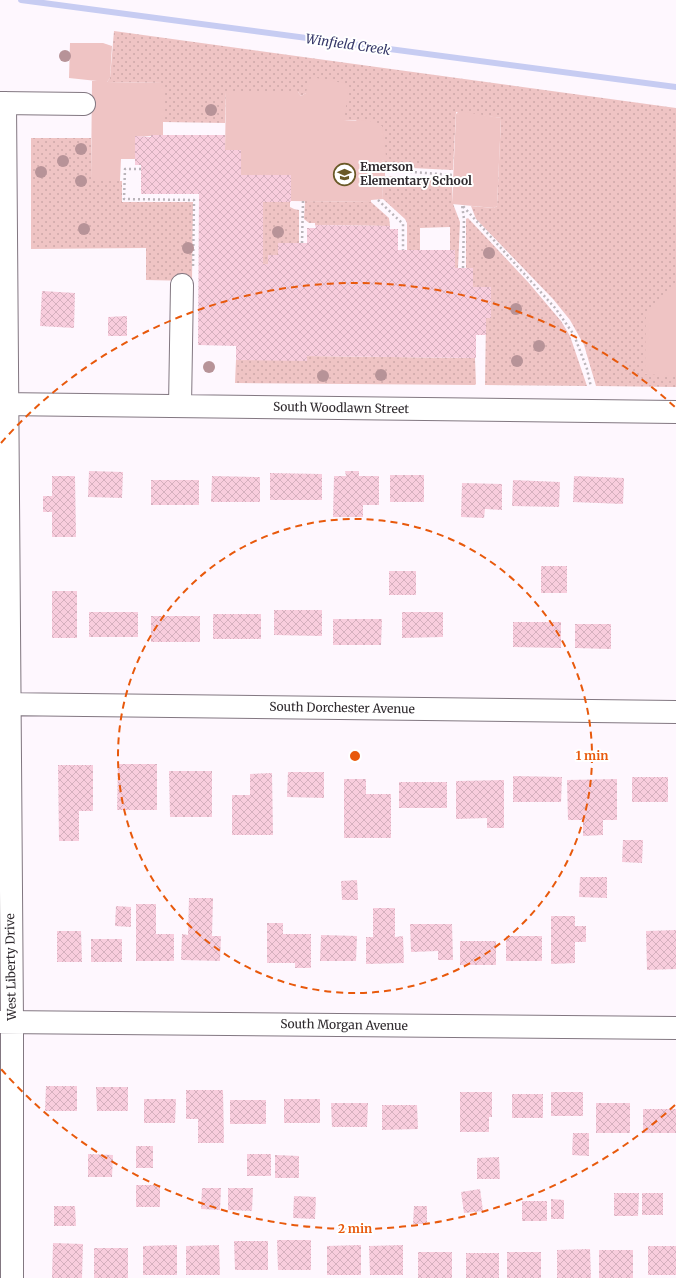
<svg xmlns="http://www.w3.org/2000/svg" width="676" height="1278" viewBox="0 0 676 1278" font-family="Merriweather,serif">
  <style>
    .grass { fill: url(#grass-dots) }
    .green { fill: #efc4c4 }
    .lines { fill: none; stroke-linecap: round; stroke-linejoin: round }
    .stream { stroke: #c7ccf2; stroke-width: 6 }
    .building { fill: url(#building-cross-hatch) }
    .minor-casing { stroke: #827781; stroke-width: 24 }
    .path { stroke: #bab4ba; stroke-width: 2.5; stroke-dasharray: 2 3; stroke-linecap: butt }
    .minor { stroke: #fff; stroke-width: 22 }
    .tree { fill: #b79398 }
    .ring { fill: none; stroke: #e8590c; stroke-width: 2; stroke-dasharray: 7 5 }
    .labels { text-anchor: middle; stroke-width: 4; stroke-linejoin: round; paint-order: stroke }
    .poi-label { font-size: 12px; font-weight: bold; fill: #2e292d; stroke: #fff; text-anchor: start }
    .street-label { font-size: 12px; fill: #2e292d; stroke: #fff }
    .water-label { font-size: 13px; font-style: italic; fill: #363869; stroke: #fff }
    .centre { fill: #e8590c; stroke: #fff; stroke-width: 2 }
    .ring-label { font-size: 12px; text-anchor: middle; font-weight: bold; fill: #e8590c; stroke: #fff; stroke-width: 4; stroke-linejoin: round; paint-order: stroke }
  </style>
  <defs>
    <pattern id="grass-dots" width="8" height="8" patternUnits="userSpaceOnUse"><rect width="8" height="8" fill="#efc4c4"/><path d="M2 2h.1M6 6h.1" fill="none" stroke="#cda8a9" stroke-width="1.8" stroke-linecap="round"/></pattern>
    <pattern id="building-cross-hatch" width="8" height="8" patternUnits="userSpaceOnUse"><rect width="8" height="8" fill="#f8cddd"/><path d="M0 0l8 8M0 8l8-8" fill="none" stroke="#d5b0be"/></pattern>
  </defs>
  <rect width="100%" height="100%" fill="#fef7fe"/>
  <path class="grass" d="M114,31L676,108V387L596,386L584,345L570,320L553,299L476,219L471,206L494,208L497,206L501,118L456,112L453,170L370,166L384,160L356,120L344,121V119L306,93L301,96L298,92H226L225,123L163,122V83L107,82L110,78Z
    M31,138H91V181H122V202H193L192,281L146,280V248L31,249Z
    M382,176L452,179V201L460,222L458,268H455V251L450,250V227L420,228V250H407V223L405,219L383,199Z
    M305,201L371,202L389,218L390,226L315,225V223H309L304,219Z
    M263,202H290V207L294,209L299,210V243H278V255H268V264H263Z
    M468,218L528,282L561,321L570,336L587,386L485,385L486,318H491V287H473V268H466V219Z
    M307,356L475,358L476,384L475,385L235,383L236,360H307Z"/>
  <path class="green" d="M70,43H103L112,46L110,78L107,82L163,83V135L135,137V159H121L120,181H91L92,81H97L69,78Z
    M316,78L349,84L344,121L368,120L382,126L386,156L384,160L371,166H385V176H382L383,199L371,200V202L291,201V175H241V150H225L226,92H298L301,96L306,93L309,79Z
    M459,111L501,118L497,206L494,208L452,204L456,114Z
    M676,283V376L645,374L646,313Z"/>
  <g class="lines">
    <path class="stream" d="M21,0L676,87"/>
  </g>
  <path class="building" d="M151,135H225V150H241V175H291V202H263V264H268V255H278V243H307V228H316L315,225L390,226V229H398V250H455V268H473V287H491V318H486V335H476V358L307,356V361L236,360V346L198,345L199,194H141V165H135V136L151,137Z
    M42,291L75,293L74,328L40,326Z
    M127,316V336H108V317Z
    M89,471L123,472L122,498L88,497Z
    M345,471H359V476H379V505H363V517H333L334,476H346Z
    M270,473L322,474V500H270Z
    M390,475H424V502H390Z
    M52,476H75L76,537H52V512H43V496H52Z
    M212,476L260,477V502H211Z
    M574,476L624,478L623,504L573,502Z
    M151,480H199V505H151Z
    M513,480L560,482L559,507L512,506Z
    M462,483L502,484V510L485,509L484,518L461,517Z
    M541,566H567V593H541Z
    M389,571H416V595H389Z
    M52,591H77V638H52Z
    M274,610H322V636L274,635Z
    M89,612H138V637H89Z
    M402,612H443V637L402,638Z
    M213,614H261V639H213Z
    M151,616H200V642H151Z
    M333,619H382L381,645H333Z
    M513,622H561V648L513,647Z
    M575,624H611V649L575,648Z
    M118,764H157V810H117Z
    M58,765H93V811H79V841H59Z
    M169,771H212V817H170Z
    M288,772H324V798L287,797Z
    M272,773L273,835H232V795H250V774Z
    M513,776L562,777L561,802H513Z
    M632,777H668V802H632Z
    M344,779H366V794H391V838H344Z
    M617,779V820H603V835L583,836V820H568L567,780Z
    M504,780V828H487V818L456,819V781Z
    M399,782H447V808H399Z
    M623,840H643L642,863L622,862Z
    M580,877H607V898L579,897Z
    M357,880L358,900H342L341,881Z
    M189,898H213L212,936H221L220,961L181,960L182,934L188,935Z
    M136,904H156V934H174V961H136Z
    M116,906L131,907V927L115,926Z
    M373,908H395V937L403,936L404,963L366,964V937H373Z
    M551,916H575V926H586V942H575V963L551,964Z
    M267,923H283V934H311V968H295V963H267Z
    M410,924H452L453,960H438V951L411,952Z
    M676,930V969L647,970L646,931Z
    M57,931H81L82,962H57Z
    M321,935L357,936L356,961H320Z
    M506,936H542V961H506Z
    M91,939H122V962H91Z
    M460,941H496V965H460Z
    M46,1086H77V1111H45Z
    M96,1087H128V1111H97Z
    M186,1090H223L224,1143H198V1119H186Z
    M460,1092H492V1117H489V1132H460Z
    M551,1092H583V1116H551Z
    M512,1094H543V1118H512Z
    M144,1099H176L175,1123H144Z
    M284,1099H320V1123H284Z
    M230,1100H266V1124H230Z
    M331,1103H368L367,1127H332Z
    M596,1103H630V1133H596Z
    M382,1105H417L418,1129L382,1130Z
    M643,1109H676V1133H643Z
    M573,1133H589V1156L572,1155Z
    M136,1146H153V1168H136Z
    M88,1154L113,1155L112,1177H88Z
    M247,1154H271V1176H247Z
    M275,1155L299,1156V1178H275Z
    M499,1157L500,1179H477V1158Z
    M136,1185H160V1207H136Z
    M202,1188H221L220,1210L201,1209Z
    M228,1188H253L252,1211L228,1210Z
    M480,1189L483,1211L464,1213L461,1192Z
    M614,1193H639L638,1216H614Z
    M642,1193H663V1215H642Z
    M294,1196L316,1197L315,1219L293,1218Z
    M551,1199L564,1200V1219H551Z
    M522,1201H547V1221H522Z
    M54,1206H75L76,1226H54Z
    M414,1206H427V1224H413Z
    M277,1240H311V1270H278Z
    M234,1241H268V1270H235Z
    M53,1243L83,1244L82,1278H52Z
    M177,1245V1275H143V1246Z
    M219,1245L220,1275H186V1246Z
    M361,1245V1275H327V1246Z
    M403,1245V1275H370L369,1246Z
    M648,1246H676V1275H648Z
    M94,1248H128V1278H94Z
    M590,1249L591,1278H557V1250Z
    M599,1250H633V1278H599Z
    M418,1252H452V1278H418Z
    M507,1252H541V1278H507Z
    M466,1253H499V1278H466Z"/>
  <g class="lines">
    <defs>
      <path id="minor" d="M0,103L84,104
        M5,103L12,1022V1278
        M0,404L676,412
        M180,406L182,285
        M0,704L676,712
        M0,1022L676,1028"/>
    </defs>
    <use href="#minor" class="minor-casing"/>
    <path class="path" d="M141,169H125L124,199L194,200L193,268
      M385,170L453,175
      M378,200L403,224V250
      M302,243L303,201
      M463,268L464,219L462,205L556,309L574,335L587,369L591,387"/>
    <use href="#minor" class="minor"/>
  </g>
  <g class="tree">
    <circle cx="65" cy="56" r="6"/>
    <circle cx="211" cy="110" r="6"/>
    <circle cx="81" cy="149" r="6"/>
    <circle cx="63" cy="161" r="6"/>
    <circle cx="41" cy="172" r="6"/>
    <circle cx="81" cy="181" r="6"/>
    <circle cx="84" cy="229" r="6"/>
    <circle cx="278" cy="232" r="6"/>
    <circle cx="188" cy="248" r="6"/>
    <circle cx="489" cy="253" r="6"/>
    <circle cx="516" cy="309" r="6"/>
    <circle cx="539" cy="346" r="6"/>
    <circle cx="517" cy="361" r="6"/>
    <circle cx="209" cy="367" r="6"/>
    <circle cx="381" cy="375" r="6"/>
    <circle cx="323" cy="376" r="6"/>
  </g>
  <g class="ring">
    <circle cx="355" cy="756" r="237"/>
    <path d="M675 1105A473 473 0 0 1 1 1069M1 443A473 473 0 0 1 675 407"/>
  </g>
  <defs>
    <symbol id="school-ring" viewBox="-11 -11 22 22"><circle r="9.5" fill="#fff" stroke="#6a5927" stroke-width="1.5"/><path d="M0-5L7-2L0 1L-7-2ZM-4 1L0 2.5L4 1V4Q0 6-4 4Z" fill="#6a5927"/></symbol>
  </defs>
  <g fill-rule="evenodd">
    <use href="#school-ring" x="332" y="162" width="25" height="25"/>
  </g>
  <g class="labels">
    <g class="poi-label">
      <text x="360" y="171">Emerson<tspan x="360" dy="14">Elementary School</tspan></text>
    </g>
    <g class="street-label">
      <text transform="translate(341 408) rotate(1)" y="4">South Woodlawn Street</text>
      <text transform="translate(342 708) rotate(1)" y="4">South Dorchester Avenue</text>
      <text transform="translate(11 967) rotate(-91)" y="4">West Liberty Drive</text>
      <text transform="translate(344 1025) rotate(1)" y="4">South Morgan Avenue</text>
    </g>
    <g class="water-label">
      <text transform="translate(348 44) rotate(8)" y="5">Winfield Creek</text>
    </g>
  </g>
  <circle cx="355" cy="756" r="6" class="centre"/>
  <g class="ring-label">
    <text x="592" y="760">1 min</text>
    <text x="355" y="1233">2 min</text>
  </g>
</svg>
